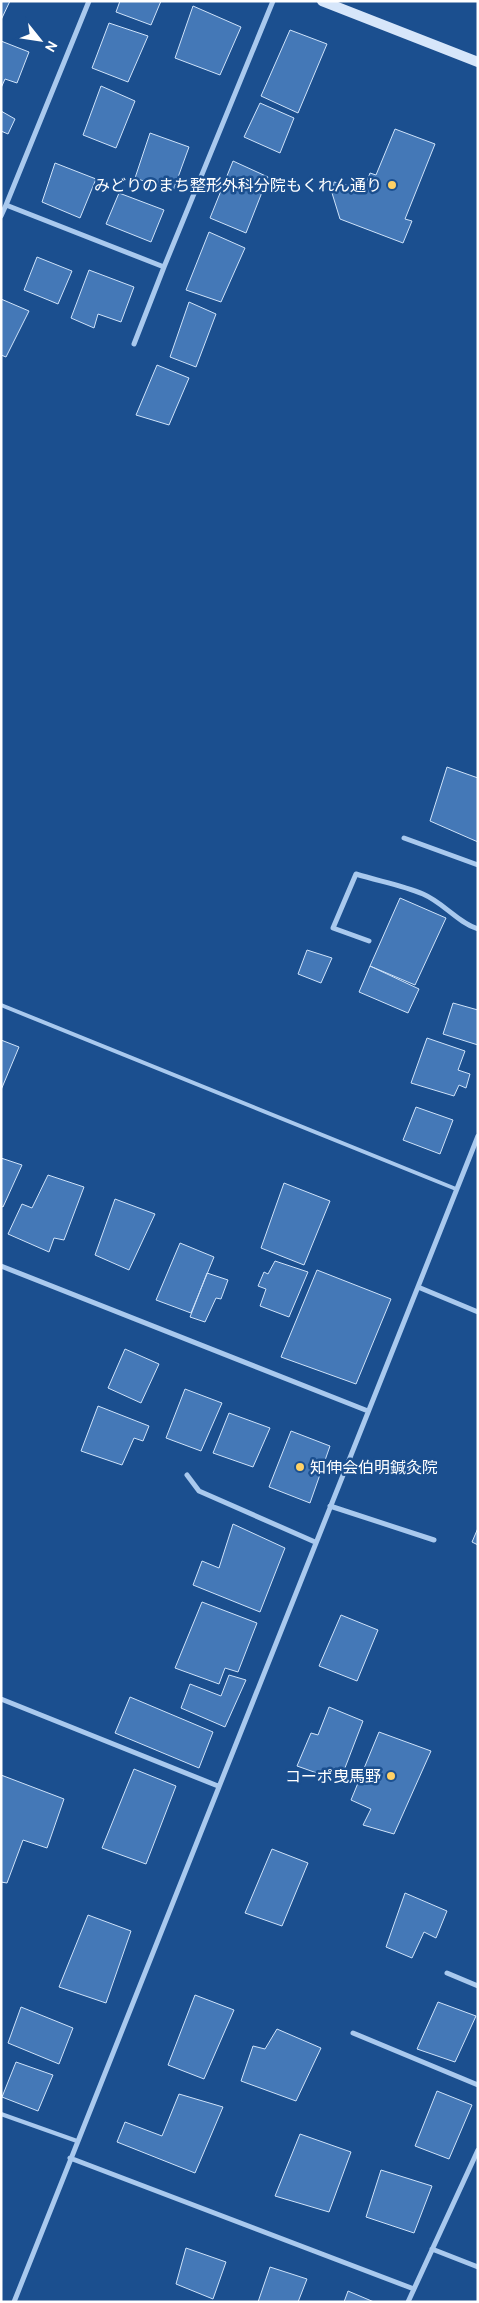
<svg xmlns="http://www.w3.org/2000/svg" width="479" height="2303" viewBox="0 0 479 2303" font-family="Cabin,'Noto Sans JP',sans-serif">
  <style>
    .building { fill: #4478b7; stroke: #cfe3fa }
    .lines { fill: none; stroke-linecap: round; stroke-linejoin: round }
    .lane { stroke: #a9c9ee; stroke-width: 4 }
    .street { stroke: #a9c9ee; stroke-width: 5 }
    .secondary { stroke: #d6e6fa; stroke-width: 10 }
    .poi-dot { fill: #ffd166; stroke: #1b4f8f; stroke-width: 2 }
    .labels { text-anchor: middle; stroke-width: 5; stroke-linejoin: round; paint-order: stroke }
    .poi-label { font-size: 16px; fill: #fff; stroke: #1b4f8f; text-anchor: end }
  </style>
  <rect width="100%" height="100%" fill="#1b4f8f"/>
  <path class="building" d="M1,1H10L1,20Z
    M120,1H161L151,25L116,12Z
    M193,6L241,27L220,75L175,58Z
    M109,23L148,36L128,82L92,68Z
    M290,30L327,44L298,113L261,96Z
    M1,41L29,52L17,83L5,79L1,88Z
    M101,86L135,101L116,148L83,135Z
    M260,103L294,118L280,153L244,137Z
    M1,111L15,119L8,134L1,131Z
    M395,129L435,144L405,219L412,221L403,243L340,219L332,193L334,182L364,189L370,173L376,175Z
    M150,133L189,147L173,191L135,178Z
    M233,161L268,177L246,233L210,218Z
    M55,163L96,179L80,218L42,202Z
    M119,193L164,210L151,242L106,224Z
    M209,232L245,248L221,302L186,290Z
    M37,257L72,271L58,304L24,290Z
    M89,270L134,287L121,322L98,314L94,328L71,318Z
    M1,299L29,311L6,357L1,355Z
    M189,302L216,314L196,367L170,357Z
    M157,365L189,378L169,425L136,415Z
    M447,767L478,778V842L430,821Z
    M400,898L446,918L415,985L370,966Z
    M307,950L332,958L321,983L298,974Z
    M370,966L419,989L408,1013L359,992Z
    M453,1003L478,1010V1045L443,1034Z
    M427,1038L465,1051L458,1070L470,1074L466,1088L459,1085L454,1096L411,1083Z
    M1,1040L19,1047L1,1090Z
    M416,1107L453,1120L440,1154L403,1140Z
    M1,1158L22,1165L3,1207L1,1206Z
    M48,1175L84,1187L64,1240L54,1238L49,1252L8,1234L22,1204L32,1208Z
    M284,1183L330,1201L304,1265L261,1248Z
    M115,1199L155,1214L129,1270L95,1255Z
    M180,1243L214,1257L191,1313L156,1300Z
    M275,1261L308,1272L289,1317L260,1306L266,1289L258,1286L264,1272L268,1274Z
    M317,1270L391,1299L356,1384L281,1357Z
    M207,1273L228,1280L221,1299L216,1298L205,1322L190,1317Z
    M125,1349L159,1364L141,1403L108,1388Z
    M185,1389L222,1403L201,1451L166,1438Z
    M98,1406L149,1426L143,1441L134,1438L122,1465L81,1451Z
    M229,1413L270,1428L253,1467L213,1453Z
    M291,1431L330,1446L310,1503L269,1487Z
    M233,1524L285,1548L260,1612L193,1585L202,1561L219,1568Z
    M478,1528V1545L472,1542Z
    M202,1602L257,1623L238,1672L225,1668L219,1684L175,1668Z
    M341,1615L378,1630L357,1681L319,1666Z
    M229,1675L246,1680L225,1727L181,1708L190,1684L221,1696Z
    M130,1697L213,1732L199,1768L115,1733Z
    M329,1707L363,1721L343,1773L334,1768L331,1778L297,1766L311,1733L318,1735Z
    M379,1732L431,1751L394,1834L363,1825L371,1809L351,1800Z
    M134,1769L176,1786L146,1864L102,1848Z
    M1,1775L64,1799L47,1848L23,1840L7,1883L1,1882Z
    M272,1849L308,1863L282,1926L245,1913Z
    M405,1893L447,1911L436,1938L424,1932L412,1958L386,1947Z
    M88,1915L131,1931L106,2003L59,1987Z
    M195,1995L234,2010L204,2079L168,2065Z
    M438,2002L476,2016L455,2062L417,2049Z
    M21,2007L73,2028L59,2064L8,2043Z
    M277,2029L321,2048L296,2101L241,2081L253,2046L265,2049Z
    M16,2062L53,2075L38,2111L2,2097Z
    M437,2091L472,2105L449,2159L415,2146Z
    M179,2094L223,2107L195,2173L117,2142L125,2122L162,2136Z
    M300,2134L351,2152L329,2212L275,2196Z
    M381,2170L432,2186L414,2233L366,2217Z
    M186,2248L226,2262L213,2299L176,2284Z
    M270,2267L307,2279L298,2302H258Z
    M348,2291L374,2302H344Z"/>
  <g class="lines">
    <path class="lane" d="M1,1005L456,1189
      M1,2114L77,2141"/>
    <path class="street" d="M89,1L6,205L164,267L273,1
      M1,216L6,205
      M134,344L164,267
      M404,838L478,865
      M369,941L333,928L356,874C378,881 402,885 423,894C444,903 457,922 478,929
      M1,1266L368,1411
      M418,1287L478,1312
      M187,1475L199,1491L315,1542
      M330,1506L434,1540
      M1,1699L218,1786
      M447,1973L478,1986
      M353,2033L478,2085
      M70,2158L414,2289
      M432,2249L478,2267
      M14,2302L478,1136
      M408,2302L478,2150"/>
    <path class="secondary" d="M322,1L478,62"/>
  </g>
  <g class="poi-dot">
    <circle cx="392" cy="185" r="5"/>
    <circle cx="300" cy="1467" r="5"/>
    <circle cx="391" cy="1776" r="5"/>
  </g>
  <g class="labels">
    <g class="poi-label">
      <text x="382" y="191">みどりのまち整形外科分院もくれん通り</text>
      <text x="310" y="1473" text-anchor="start">知伸会伯明鍼灸院</text>
      <text x="381" y="1782">コーポ曳馬野</text>
    </g>
  </g>
  <rect width="479" height="2303" fill="none" stroke="#ffffff" stroke-width="5"/>
  <g transform="translate(40 40) rotate(120)" stroke="#1b4f8f" stroke-width="4" paint-order="stroke">
  <path d="M0-4L9 19L0 12L-9 19Z" fill="#ffffff"/>
  <text y="-8" font-size="14" font-weight="bold" text-anchor="middle" fill="#ffffff">N</text>
  </g>
</svg>
